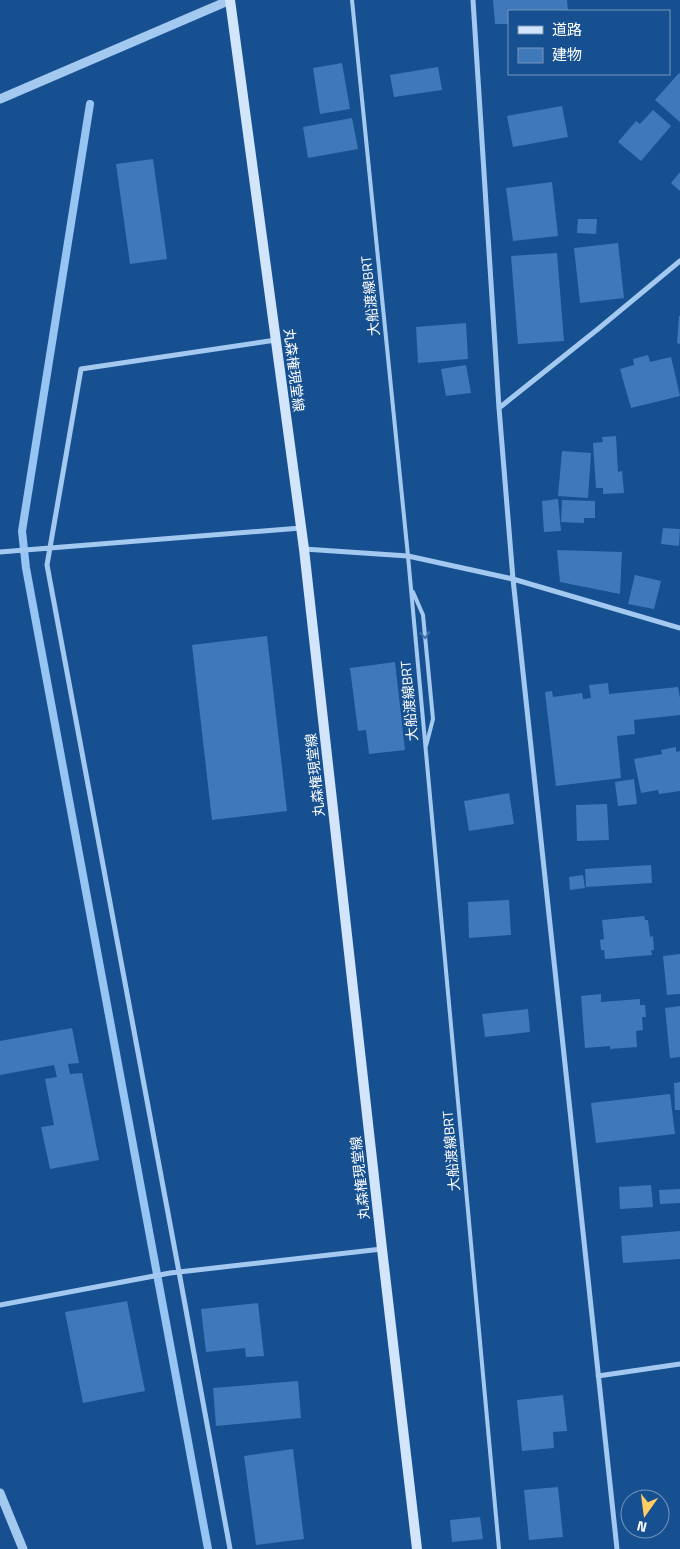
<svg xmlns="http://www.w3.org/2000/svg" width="680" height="1549" viewBox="0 0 680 1549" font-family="'Titillium Web','Noto Sans JP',sans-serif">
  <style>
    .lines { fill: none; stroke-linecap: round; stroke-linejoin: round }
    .stream { stroke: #96c4f3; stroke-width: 8 }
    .building { fill: #3f79b9 }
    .service { stroke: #a4c9f0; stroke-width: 4 }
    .minor { stroke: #a4c9f0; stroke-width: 5 }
    .tertiary { stroke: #a4c9f0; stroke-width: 9 }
    .secondary { stroke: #d2e5fb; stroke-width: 10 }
    .oneway { stroke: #4174ad }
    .labels { text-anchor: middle; stroke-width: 4; stroke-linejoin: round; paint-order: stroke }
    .street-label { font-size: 14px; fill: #fff; stroke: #175090 }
  </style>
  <rect width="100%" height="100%" fill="#175090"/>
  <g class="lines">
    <path class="stream" d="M90,104L22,531L26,568L208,1549"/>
  </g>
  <path class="building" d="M493,0H567L568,11H509V24H495Z
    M342,63L350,109L320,114L313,68Z
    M438,67L442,90L394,97L390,75Z
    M679,73L680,74V122L655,100Z
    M562,106L568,137L513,147L507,116Z
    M653,110L671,126L641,161L618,142L636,121L640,124Z
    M352,118L358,149L308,158L303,127Z
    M153,159L167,259L130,264L116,164Z
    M680,172V191L671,183Z
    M552,182L558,236L513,241L506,188Z
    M578,219H597L596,234L577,233Z
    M618,243L624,298L580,303L574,248Z
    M557,253L564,341L518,344L511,256Z
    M679,316H680V344L677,343Z
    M466,323L468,359L418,363L416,327Z
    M648,355L650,362L671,357L680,396L631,408L620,369L634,365L633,359Z
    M466,365L471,393L446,396L441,369Z
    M616,436L618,472L622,471L624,493L603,494V488H596L593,443L603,442L602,437Z
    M562,451L591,453L588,498L558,496Z
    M558,499L561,531L544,532L542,501Z
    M562,500L595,501V518H584V523L561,522Z
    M663,528L680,529L679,546L661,544Z
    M557,550L622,552L620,594L560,582Z
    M635,575L661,581L654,609L628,604Z
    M267,636L287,811L212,820L192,645Z
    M395,662L405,750L369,754L366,730L358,731L350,668Z
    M608,683L609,694L678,687L680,698V715L634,720L635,734L617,736L621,778L556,786L545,692L552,691L553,697L582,693L583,699L591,698L589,685Z
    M676,747V752L680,751V791L659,794L658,790L641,793L634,759L662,754L661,750Z
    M634,779L637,804L618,806L615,782Z
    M509,793L514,824L469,831L464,801Z
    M607,804L609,840L577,841L576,805Z
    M651,865L652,883L586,887L585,869Z
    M583,875L585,888L570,890L569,877Z
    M509,900L511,935L469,938L468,902Z
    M644,916L645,920H648L650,937L653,936L654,950H651L652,955L605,959L604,950H601L600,940L604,939L602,920Z
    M680,954V994L667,995L663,956Z
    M601,994V1002L640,999V1005H645L646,1017H642L643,1030L636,1031L637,1047L610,1049V1046L585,1048L581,996Z
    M680,1006V1057L670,1058L665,1008Z
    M528,1009L530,1032L485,1037L482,1014Z
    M72,1028L79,1063L68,1064L70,1074L82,1073L99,1160L50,1169L41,1127L54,1125L45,1079L57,1077L54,1065L0,1075V1041Z
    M680,1082V1110H675L674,1083Z
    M670,1094L675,1134L596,1143L591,1103Z
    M651,1185L653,1207L620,1209L619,1187Z
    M680,1189V1203L660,1204L659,1190Z
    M680,1231V1259L623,1263L621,1236Z
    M127,1301L145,1391L83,1403L65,1312Z
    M258,1303L264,1356L246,1357L245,1348L206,1352L201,1309Z
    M298,1381L301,1418L216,1426L213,1388Z
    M563,1395L567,1431L553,1432L554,1448L522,1451L517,1400Z
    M293,1449L304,1539L256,1545L244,1456Z
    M558,1487L563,1537L529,1540L524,1490Z
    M480,1517L483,1539L452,1542L450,1520Z"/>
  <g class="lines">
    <path class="service" d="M352,0L408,556L499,1549
      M413,592L423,615L433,719L426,746"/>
    <path class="minor" d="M473,0L499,408L513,579L617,1549
      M499,408L598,329L680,261
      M304,549L408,556L513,579L680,628
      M0,552L301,528
      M0,1305L170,1273L382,1249
      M598,1376L680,1364
      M230,1549L179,1272L47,565L81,369L276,340"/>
    <path class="tertiary" d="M0,99L230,0
      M0,1493L23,1549"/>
    <path class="secondary" d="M230,0L304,549L382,1249L417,1549"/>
  </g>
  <defs><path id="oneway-chevron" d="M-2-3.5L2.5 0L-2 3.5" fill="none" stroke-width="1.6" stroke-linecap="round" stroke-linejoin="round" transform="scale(1.25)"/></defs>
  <use class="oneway" href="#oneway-chevron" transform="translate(425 635) rotate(85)"/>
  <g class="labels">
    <g class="street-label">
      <text transform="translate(370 296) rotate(-96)" y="5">大船渡線BRT</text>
      <text transform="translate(294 370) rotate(83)" y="5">丸森権現堂線</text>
      <text transform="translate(409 701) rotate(-95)" y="5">大船渡線BRT</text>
      <text transform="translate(315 775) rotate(-96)" y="5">丸森権現堂線</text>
      <text transform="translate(451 1151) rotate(-95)" y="5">大船渡線BRT</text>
      <text transform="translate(360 1178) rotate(-96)" y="5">丸森権現堂線</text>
    </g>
  </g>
  <rect x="508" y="10" width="162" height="65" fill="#175090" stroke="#7496bc"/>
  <rect x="518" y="26" width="25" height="8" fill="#d2e5fb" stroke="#7496bc"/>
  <text x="552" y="35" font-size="15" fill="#ffffff">道路</text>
  <rect x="518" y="48" width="25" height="15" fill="#3f79b9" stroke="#7496bc"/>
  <text x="552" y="60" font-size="15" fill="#ffffff">建物</text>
  <g transform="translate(645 1514) rotate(194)"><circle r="24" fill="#175090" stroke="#7496bc"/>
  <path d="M0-4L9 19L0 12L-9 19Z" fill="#ffcd63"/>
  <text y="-8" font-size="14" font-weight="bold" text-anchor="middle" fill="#ffffff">N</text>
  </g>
</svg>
